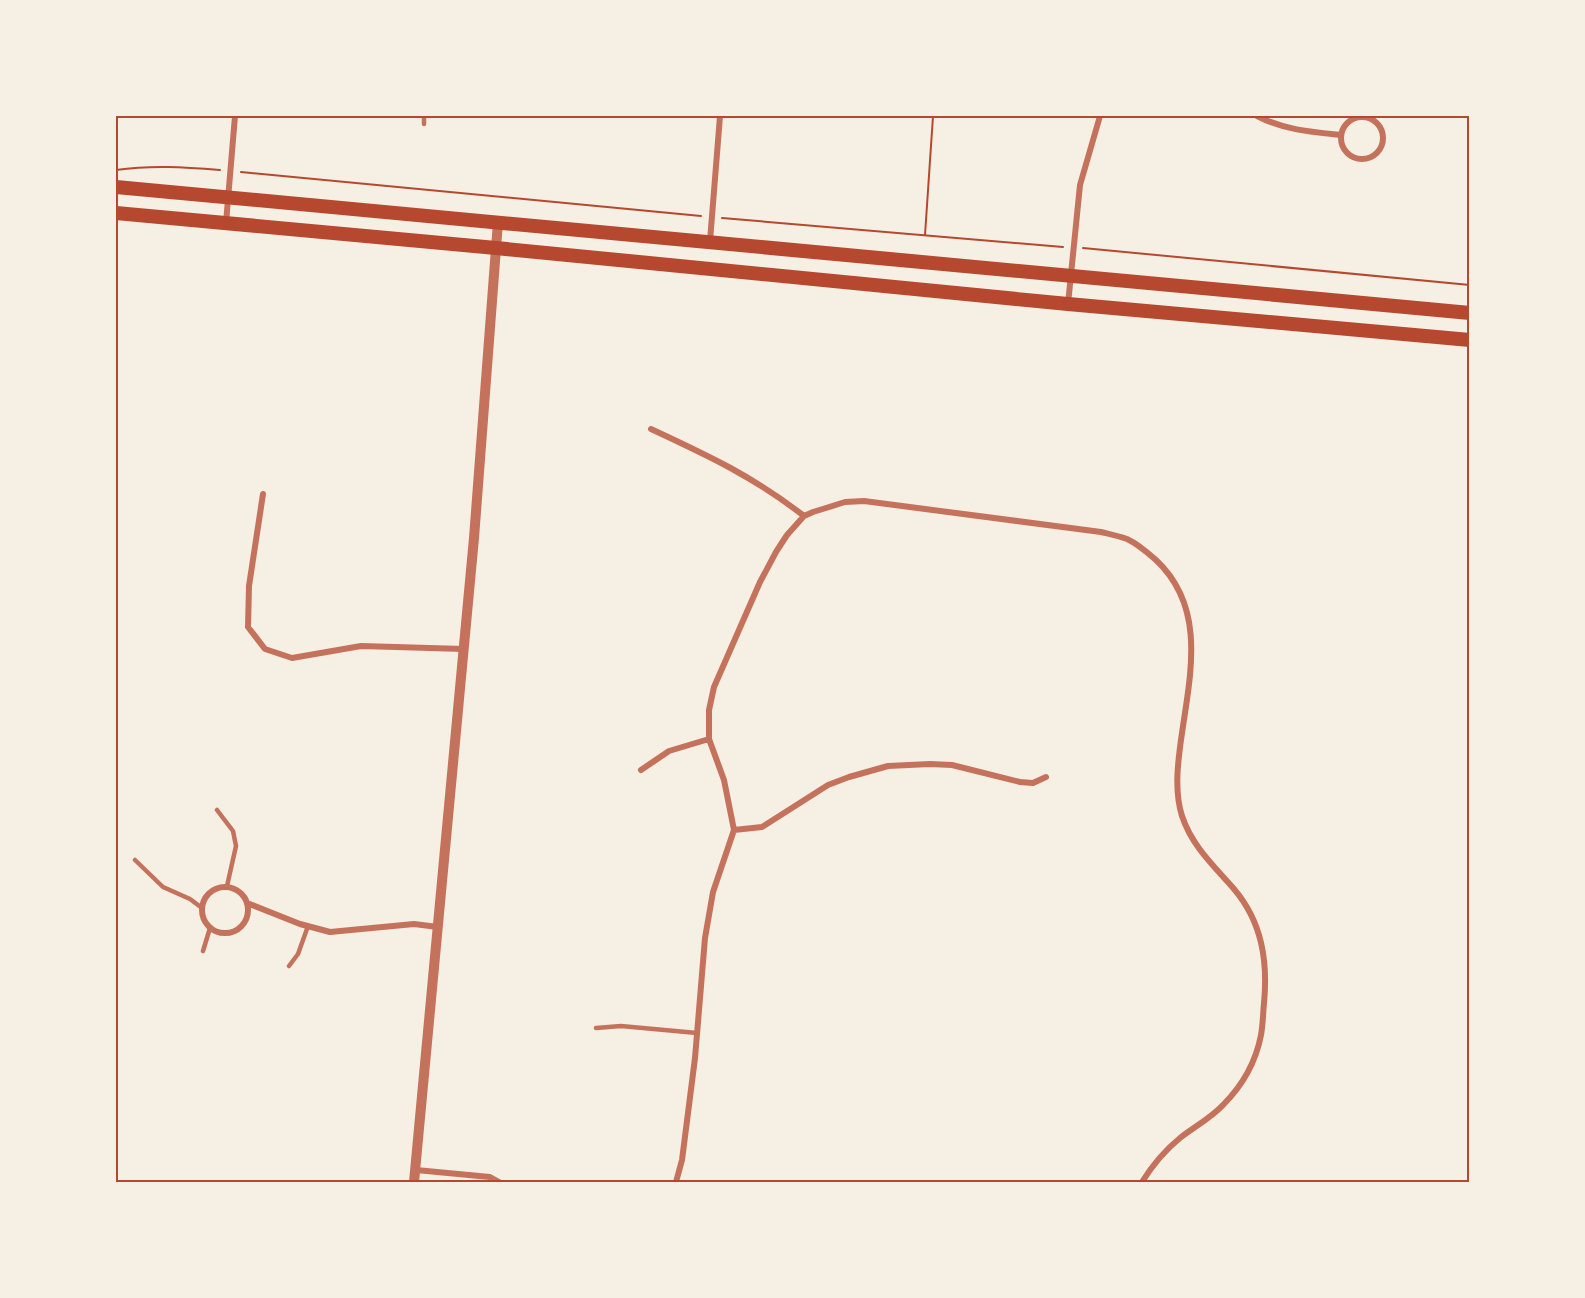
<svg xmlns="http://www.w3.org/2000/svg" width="1585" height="1298" viewBox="0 0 1585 1298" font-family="Helvetica,sans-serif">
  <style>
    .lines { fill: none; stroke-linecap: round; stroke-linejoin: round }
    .path { stroke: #b5482f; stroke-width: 2 }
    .service { stroke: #c5725c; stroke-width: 4.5 }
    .minor { stroke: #c5725c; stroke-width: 6 }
    .tertiary { stroke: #c5725c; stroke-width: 10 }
    .primary { stroke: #b5482f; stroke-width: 14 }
    .neatline { fill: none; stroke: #b5482f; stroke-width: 2 }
  </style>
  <rect width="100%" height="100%" fill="#f6efe4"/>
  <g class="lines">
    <path class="path" d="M116,170C151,165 184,167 220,170
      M241,172L701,216
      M722,218L1063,247
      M925,235L933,116
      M1083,248L1470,285"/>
    <path class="service" d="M424,124V116
      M217,810L233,831L236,846L227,886
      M135,860L163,887L190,899L202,908
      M203,951L210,928
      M289,966L298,954L308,926
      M596,1028L621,1026L697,1033"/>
    <path class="minor" d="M1257,116C1284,130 1311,132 1341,135
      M1341 138a21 21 0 1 1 42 0a21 21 0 1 1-42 0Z
      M226,223L235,116
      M710,241L720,116
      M1068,304L1080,185L1100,116
      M651,429C709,456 754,477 804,516
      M263,494L249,586L248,627L265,649L292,658L361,646L464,649
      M641,770L669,751L709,739
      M734,830L762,827L828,785L849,777L888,766L930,764L952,765L1020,782L1033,783L1046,777
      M202 910a23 23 0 1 1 46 0a23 23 0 1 1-46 0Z
      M247,903L300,924L330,932L414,924L438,927
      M416,1170L490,1177L499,1182
      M676,1182L682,1160L695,1058L705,938L713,892L734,830L724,780L709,739V710L714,687L760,582L776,552L787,535L804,516L813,512L845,502L864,501L1101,532C1109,534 1118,536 1127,539C1138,544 1147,552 1156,560C1204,605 1192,667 1183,726C1179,754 1173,788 1182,816C1192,846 1213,865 1234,889C1262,922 1268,961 1264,1003C1263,1013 1263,1024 1261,1035C1256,1061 1242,1086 1223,1105C1211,1118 1194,1127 1180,1138C1164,1151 1152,1166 1142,1182"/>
    <path class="tertiary" d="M414,1182L474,538L498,222"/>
    <path class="primary" d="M116,187L1470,313
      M116,213L496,248L1068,304L1470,340"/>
  </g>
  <rect width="1585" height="1298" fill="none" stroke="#f6efe4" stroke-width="234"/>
  <rect x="117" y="117" width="1351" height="1064" class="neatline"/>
</svg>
